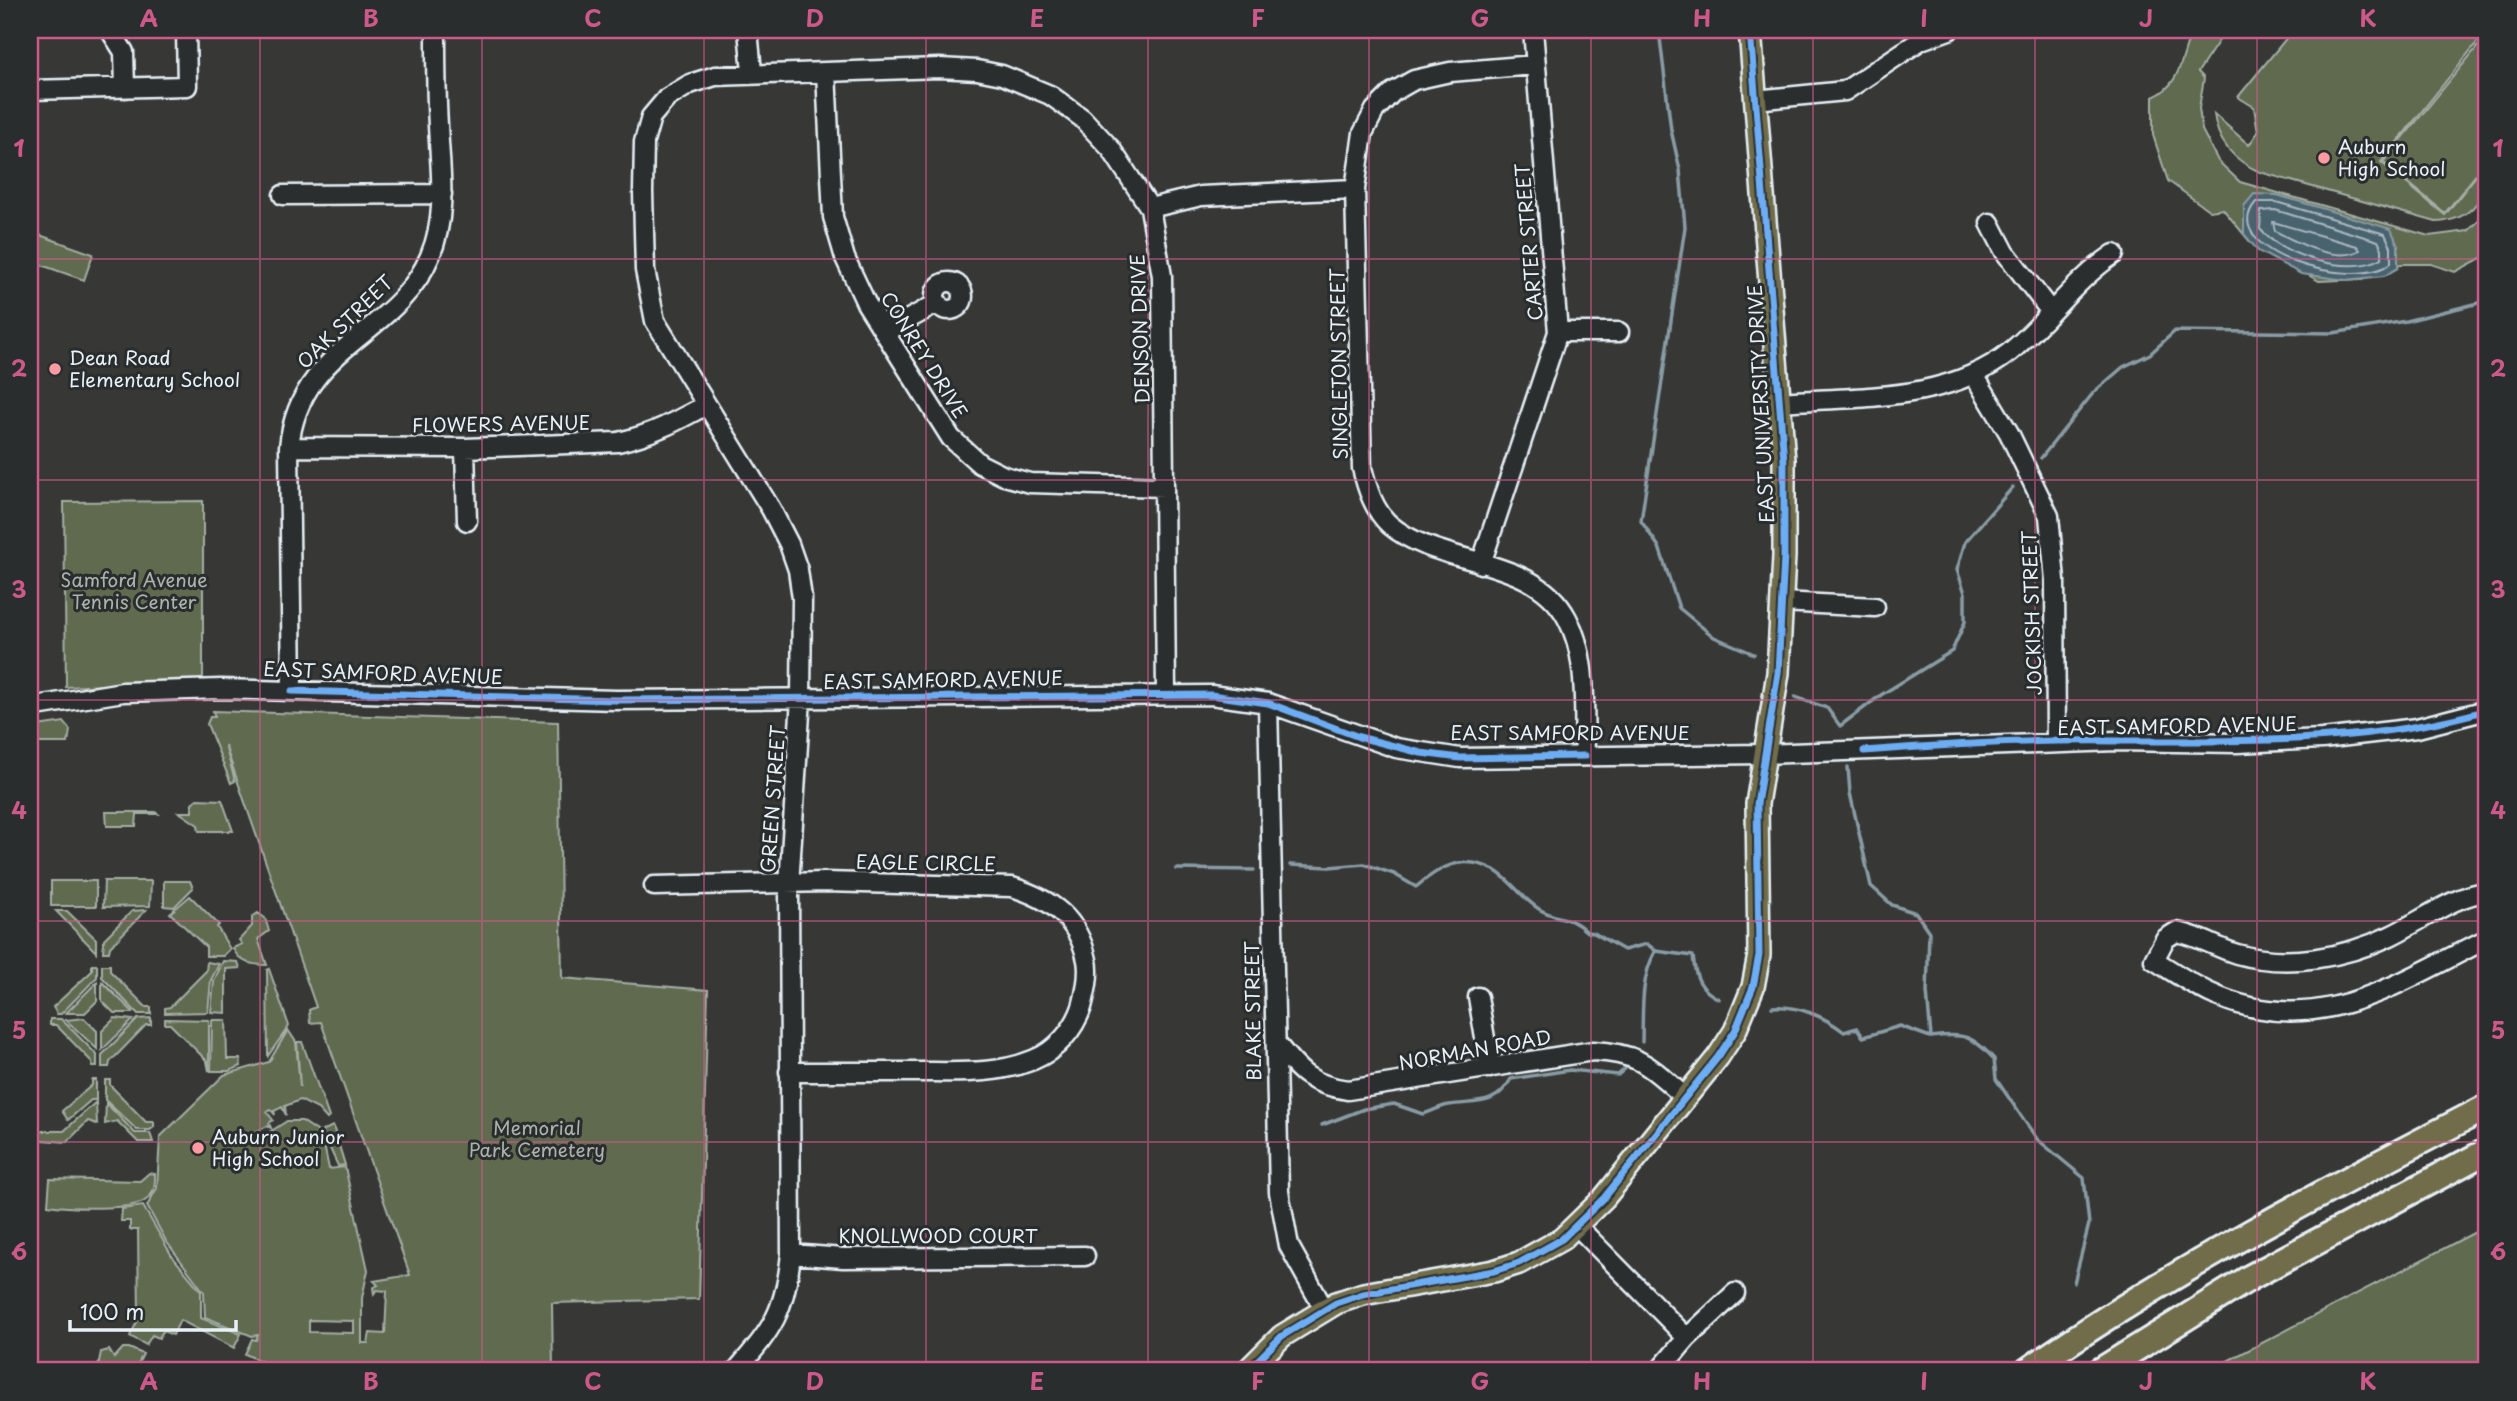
<svg xmlns="http://www.w3.org/2000/svg" width="2517" height="1401" viewBox="0 0 2517 1401" font-family="'Playpen Sans',sans-serif">
  <style>
    .green { fill: #616a50; stroke: #a4aea4; stroke-width: 2; fill-rule: evenodd }
    .water { fill: #4a636e; stroke: #899ca5; stroke-width: 2 }
    .lines { fill: none; stroke-linecap: round; stroke-linejoin: round }
    .shore { stroke: #a9b8c1; stroke-width: 2 }
    .stream { stroke: #899ca5; stroke-width: 3.5 }
    .minor-casing { stroke: #e8f1f8; stroke-width: 23 }
    .major-casing { stroke: #e8f1f8; stroke-width: 26 }
    .highway-casing { stroke: #e8f1f8; stroke-width: 30 }
    .minor { stroke: #2a2d2e; stroke-width: 18 }
    .major { stroke: #716d4b; stroke-width: 21 }
    .highway { stroke: #716d4b; stroke-width: 24 }
    .cycleway-casing { stroke: #2a2d2e; stroke-width: 11 }
    .cycleway { stroke: #6dadf4; stroke-width: 7 }
    .grid { fill: none; stroke: #cd598a; stroke-width: 2; stroke-opacity: 0.55 }
    .poi-dot { fill: #ff9aa2; stroke: #2a2d2e; stroke-width: 2.5 }
    .labels { text-anchor: middle; stroke-width: 6; stroke-linejoin: round; paint-order: stroke }
    .poi-label { font-size: 19px; fill: #e8f1f8; stroke: #2a2d2e; text-anchor: start }
    .street-label { font-size: 19px; fill: #e8f1f8; stroke: #2a2d2e }
    .park-label { font-size: 19px; fill: #abb4ac; stroke: #2a2d2e }
    .neatline { fill: none; stroke: #cd598a; stroke-width: 2.5 }
    .grid-label { font-size: 23px; text-anchor: middle; font-weight: bold; fill: #cd598a }
  </style>
  <rect width="100%" height="100%" fill="#373836"/>
  <filter id="ink" filterUnits="userSpaceOnUse"><feTurbulence type="fractalNoise" baseFrequency=".0143" numOctaves="2"/><feDisplacementMap in="SourceGraphic" scale="14" xChannelSelector="R" yChannelSelector="G"/><feConvolveMatrix kernelMatrix="1 2 1 2 8 2 1 2 1" color-interpolation-filters="sRGB"/></filter>
  <g filter="url(#ink)">
    <path class="green" d="M2187,30H2226L2198,72L2204,78L2199,108L2202,130L2218,161L2240,182L2429,236L2468,231L2487,213V255L2455,272L2431,264H2401L2363,279L2319,281L2251,243L2223,209L2210,211L2168,181L2153,135V97C2181,85 2181,58 2191,33Z
      M2293,30H2487L2381,162L2445,215L2487,162C2487,197 2474,220 2436,222L2260,172C2235,161 2217,142 2214,114L2249,145L2258,132L2254,107L2238,97Z
      M2487,35V161L2445,213L2383,162Z
      M34,233L93,254L84,280L30,261Z
      M203,501V680L66,687L64,502Z
      M213,711L558,722L562,978L708,990L699,1299L552,1303L553,1371H259L265,1363L245,1354L252,1339L256,1340L258,1335L252,1336L205,1317L204,1292L166,1241L147,1206L157,1188L160,1137L224,1075L269,1062L288,1030L296,1042L300,1087L297,1042H302L329,1117L327,1119L318,1109L300,1100L285,1106L286,1115L282,1107L274,1111L275,1115L271,1110L267,1112L273,1120L269,1123L271,1128L267,1126L244,1138L247,1142H254L287,1121H302L317,1131L323,1140L329,1169L345,1167L368,1270L362,1298V1343H368L370,1333L385,1334L387,1291L376,1290L374,1294L373,1288L378,1285L374,1281L410,1275L321,1022L310,1023L309,1010L316,1007L225,745L235,781L231,783L207,724L210,717H215ZM309,1320L354,1321V1333L309,1332Z
      M64,722L70,730L68,743H30V727Z
      M197,799L222,800L233,831H199L198,825L179,812H192V803Z
      M106,812H155L158,814H137L136,826H107Z
      M51,881H96V906H51Z
      M104,881H151L150,906L103,907Z
      M164,881H190L193,888L174,907L164,906Z
      M190,896L219,925L217,927L230,949L223,956H206V947L170,913Z
      M146,910L110,947L109,952H103L104,939L132,911Z
      M56,911H67L96,939V952Z
      M258,913L265,918L269,931L258,939L267,965C252,965 239,963 233,948L242,944L239,940L252,926V917Z
      M223,961L238,962L240,968L226,969V1013L211,1012L214,981Z
      M207,962L219,964L211,980L208,1012L165,1013V1008L170,1007L206,971Z
      M92,965H97V977L61,1014H57L53,1007L92,971Z
      M102,965H110V971L146,1007H151V1014H138L102,977Z
      M269,969L289,1026L268,1056L267,970Z
      M97,982V1001L85,1013H66Z
      M102,982L133,1012V1013H114L102,1001Z
      M84,1018L97,1031V1049L66,1020Z
      M115,1018L133,1020L102,1050V1031Z
      M151,1018V1025H146L110,1062L109,1067H102V1055L138,1019Z
      M50,1019H61L97,1055V1067H92V1062L56,1025H50Z
      M165,1019L209,1020V1071L207,1061L170,1024H165Z
      M212,1020H226L227,1059H240L241,1066L229,1071H211Z
      M92,1080H96V1100H91L68,1120L62,1111L92,1085Z
      M105,1080H110V1085L146,1122H154V1127L150,1130H137L105,1100Z
      M96,1102L97,1124L88,1121L67,1142L30,1139V1131H64Z
      M106,1103L135,1133H150L153,1142H138L117,1121L105,1124Z
      M333,1126L345,1165L338,1166L322,1131Z
      M149,1173L155,1174C155,1185 155,1193 146,1200C133,1211 66,1208 48,1205L50,1179L140,1181Z
      M143,1206L172,1256L201,1291V1318L241,1334L234,1348L180,1320L173,1335L163,1331L159,1338L152,1335L146,1345L130,1336L139,1318L138,1230H130V1221H121L122,1209Z
      M2487,1226V1363L2465,1371H2208Z
      M123,1348H129L143,1354L138,1364L145,1368L143,1371H97L101,1352L109,1350L114,1358Z"/>
    <path class="water" d="M2254,194L2277,195L2391,229L2398,245V268L2384,276L2346,280L2301,274L2258,251L2244,234V206Z"/>
    <g class="lines">
      <path class="shore" d="M2256,202H2276L2385,234L2391,247V263C2354,293 2214,250 2256,202Z
        M2275,210L2378,241L2382,249V258C2351,277 2282,256 2260,229L2261,211Z
        M2273,222L2357,246L2360,250C2337,264 2296,242 2275,231Z"/>
      <path class="stream" d="M1659,30L1671,130L1680,170L1685,227L1641,521L1659,547L1679,608L1714,637L1754,654
        M2041,458L2094,392L2123,367L2150,354L2175,331L2333,333L2406,321L2487,301
        M1795,697L1827,708L1840,726L1881,695L1952,651L1965,622V593L1957,570L1965,542L2013,487
        M1848,767L1850,793L1871,886L1892,905L1916,913L1929,932L1927,992L1931,1037C1963,1033 1972,1035 1994,1059L1996,1079L2037,1139L2084,1178L2089,1224L2074,1283
        M1290,865L1329,867L1364,864L1394,874L1416,887C1439,867 1463,853 1494,870C1511,880 1522,898 1539,909C1558,921 1569,914 1587,932L1594,933L1624,950L1647,944L1656,951L1693,956C1695,977 1700,990 1719,999
        M1176,869L1254,870
        M1772,1007C1797,1005 1824,1016 1844,1032L1857,1028L1863,1037L1900,1026L1930,1037
        M1642,1042C1643,1012 1640,979 1655,952
        M1322,1125L1364,1109L1394,1104L1423,1114C1432,1112 1440,1106 1449,1105C1477,1101 1495,1107 1511,1079L1570,1070L1618,1075L1628,1066"/>
      <defs>
        <path id="minor" d="M110,30L124,52L125,88
          M748,30L752,72
          M1535,65L1450,72L1414,80L1393,92L1375,110L1363,133L1355,189L1362,468C1367,488 1374,511 1390,525C1439,567 1534,555 1567,618C1589,658 1583,711 1585,756
          M826,72L833,217L845,258L866,303L951,438L980,464L1004,476L1030,483L1164,487
          M30,90L187,86L186,30
          M1755,100L1845,91L1921,40L1949,30
          M283,195L442,194
          M1150,208L1201,196L1355,189
          M1990,223L2005,252L2051,312
          M935 296a14 14 0 1 1 28 0a14 14 0 1 1-28 0Z
          M885,332L938,303
          M1558,332H1619
          M1974,375L2009,433L2049,516L2055,580L2056,743
          M1780,402C1856,396 1946,403 2010,352C2047,322 2074,281 2114,254
          M289,447L465,448L618,442C651,435 677,421 706,405
          M465,448L467,521
          M1481,564L1558,332L1533,30
          M1782,602L1875,607
          M292,691L289,447C299,345 396,337 430,256C448,214 440,170 438,125C436,94 436,62 436,30
          M1268,703L1279,1192L1289,1246L1324,1309
          M30,707L123,692L221,689L616,700L1211,695L1268,703L1396,748L1460,758L1763,754L2116,741L2237,743L2322,739L2417,728L2487,710
          M654,886L825,882L1012,887C1051,899 1078,918 1087,960C1090,975 1086,992 1082,1007C1074,1030 1056,1051 1033,1060C996,1075 956,1072 917,1072C875,1072 832,1072 789,1072
          M2487,892C2454,895 2420,922 2390,936C2344,958 2287,968 2237,954C2217,948 2197,935 2176,932L2165,939L2154,960C2172,971 2191,984 2210,993C2315,1042 2395,984 2487,939
          M1478,997L1490,1068
          M1276,1043C1299,1072 1311,1085 1348,1090L1593,1051C1641,1053 1651,1068 1685,1097
          M1577,1226L1687,1338
          M791,1254L843,1258L1085,1256
          M736,1371C773,1328 785,1312 791,1254L789,885L801,698L802,598L798,570L789,544L771,509L655,321L645,270L643,192L644,142L651,117L667,98L690,84L715,76L939,68L977,70L1002,75L1050,95L1082,118L1111,149L1150,208L1162,276L1166,694
          M1659,1371L1687,1338L1735,1293"/>
        <path id="major" d="M1247,1371L1282,1336L1336,1303L1363,1294L1494,1271L1519,1263L1562,1239L1604,1198L1718,1057L1735,1031L1753,987L1759,955L1757,804L1778,673L1784,556V460L1750,30"/>
        <path id="highway" d="M2027,1371C2172,1270 2330,1188 2487,1107
          M2100,1371L2251,1277L2487,1151"/>
      </defs>
      <use href="#minor" class="minor-casing"/>
      <use href="#major" class="major-casing"/>
      <use href="#highway" class="highway-casing"/>
      <use href="#minor" class="minor"/>
      <use href="#major" class="major"/>
      <use href="#highway" class="highway"/>
      <defs>
        <path id="cycleway" d="M292,691L616,700L1211,695L1268,703L1359,737L1421,753L1460,758L1585,756
          M1864,751C1948,744 2035,740 2119,741C2243,741 2367,745 2487,710
          M1247,1371L1282,1336L1336,1303L1363,1294L1494,1271L1519,1263L1562,1239L1604,1198L1718,1057L1735,1031L1753,987L1759,955L1757,804L1778,673L1784,556V460L1750,30"/>
      </defs>
      <use href="#cycleway" class="cycleway-casing"/>
      <use href="#cycleway" class="cycleway"/>
    </g>
  </g>
  <path class="grid" d="M260,30V1371M482,30V1371M704,30V1371M926,30V1371M1148,30V1371M1369,30V1371M1591,30V1371M1813,30V1371M2035,30V1371M2257,30V1371M30,259H2487M30,480H2487M30,700H2487M30,921H2487M30,1142H2487"/>
  <g class="poi-dot">
    <circle cx="2324" cy="158" r="7"/>
    <circle cx="55" cy="369" r="7"/>
    <circle cx="198" cy="1148" r="7"/>
  </g>
  <g class="labels">
    <g class="poi-label">
      <text x="2338" y="154">Auburn<tspan x="2338" dy="22">High School</tspan></text>
      <text x="69" y="365">Dean Road<tspan x="69" dy="22">Elementary School</tspan></text>
      <text x="212" y="1144">Auburn Junior<tspan x="212" dy="22">High School</tspan></text>
    </g>
    <g class="street-label">
      <text transform="translate(1529 242) rotate(-95)" y="7">CARTER STREET</text>
      <text transform="translate(345 322) rotate(-44)" y="7">OAK STREET</text>
      <text transform="translate(1140 329) rotate(-92)" y="7">DENSON DRIVE</text>
      <text transform="translate(924 355) rotate(58)" y="7">CONREY DRIVE</text>
      <text transform="translate(1339 364) rotate(-91)" y="7">SINGLETON STREET</text>
      <text transform="translate(1761 404) rotate(-93)" y="7">EAST UNIVERSITY DRIVE</text>
      <text transform="translate(501 424) rotate(-1)" y="7">FLOWERS AVENUE</text>
      <text transform="translate(2032 613) rotate(-92)" y="7">JOCKISH STREET</text>
      <text transform="translate(383 673) rotate(2)" y="7">EAST SAMFORD AVENUE</text>
      <text transform="translate(943 680) rotate(-1)" y="7">EAST SAMFORD AVENUE</text>
      <text transform="translate(2177 726) rotate(-1)" y="7">EAST SAMFORD AVENUE</text>
      <text x="1570" y="740">EAST SAMFORD AVENUE</text>
      <text transform="translate(773 799) rotate(-86)" y="7">GREEN STREET</text>
      <text transform="translate(926 863) rotate(1)" y="7">EAGLE CIRCLE</text>
      <text transform="translate(1253 1011) rotate(-91)" y="7">BLAKE STREET</text>
      <text transform="translate(1475 1050) rotate(-10)" y="7">NORMAN ROAD</text>
      <text x="938" y="1243">KNOLLWOOD COURT</text>
    </g>
    <g class="park-label">
      <text x="134" y="587">Samford Avenue<tspan x="134" dy="22">Tennis Center</tspan></text>
      <text x="537" y="1135">Memorial<tspan x="537" dy="22">Park Cemetery</tspan></text>
    </g>
  </g>
  <rect width="2517" height="1401" fill="none" stroke="#2a2d2e" stroke-width="77"/>
  <path d="M70 1320v10h166v-10" fill="none" stroke="#e8f1f8" stroke-width="3.5"/>
  <text x="80" y="1320" font-size="21" fill="#e8f1f8" stroke="#2a2d2e" stroke-width="5" paint-order="stroke">100 m</text>
  <rect x="38" y="38" width="2440" height="1324" class="neatline"/>
  <g class="grid-label">
    <text x="149" y="27">A</text>
    <text x="371" y="27">B</text>
    <text x="593" y="27">C</text>
    <text x="815" y="27">D</text>
    <text x="1037" y="27">E</text>
    <text x="1258" y="27">F</text>
    <text x="1480" y="27">G</text>
    <text x="1702" y="27">H</text>
    <text x="1924" y="27">I</text>
    <text x="2146" y="27">J</text>
    <text x="2368" y="27">K</text>
    <text x="19" y="157">1</text>
    <text x="2498" y="157">1</text>
    <text x="19" y="377">2</text>
    <text x="2498" y="377">2</text>
    <text x="19" y="598">3</text>
    <text x="2498" y="598">3</text>
    <text x="19" y="819">4</text>
    <text x="2498" y="819">4</text>
    <text x="19" y="1039">5</text>
    <text x="2498" y="1039">5</text>
    <text x="19" y="1260">6</text>
    <text x="2498" y="1260">6</text>
    <text x="149" y="1390">A</text>
    <text x="371" y="1390">B</text>
    <text x="593" y="1390">C</text>
    <text x="815" y="1390">D</text>
    <text x="1037" y="1390">E</text>
    <text x="1258" y="1390">F</text>
    <text x="1480" y="1390">G</text>
    <text x="1702" y="1390">H</text>
    <text x="1924" y="1390">I</text>
    <text x="2146" y="1390">J</text>
    <text x="2368" y="1390">K</text>
  </g>
</svg>
